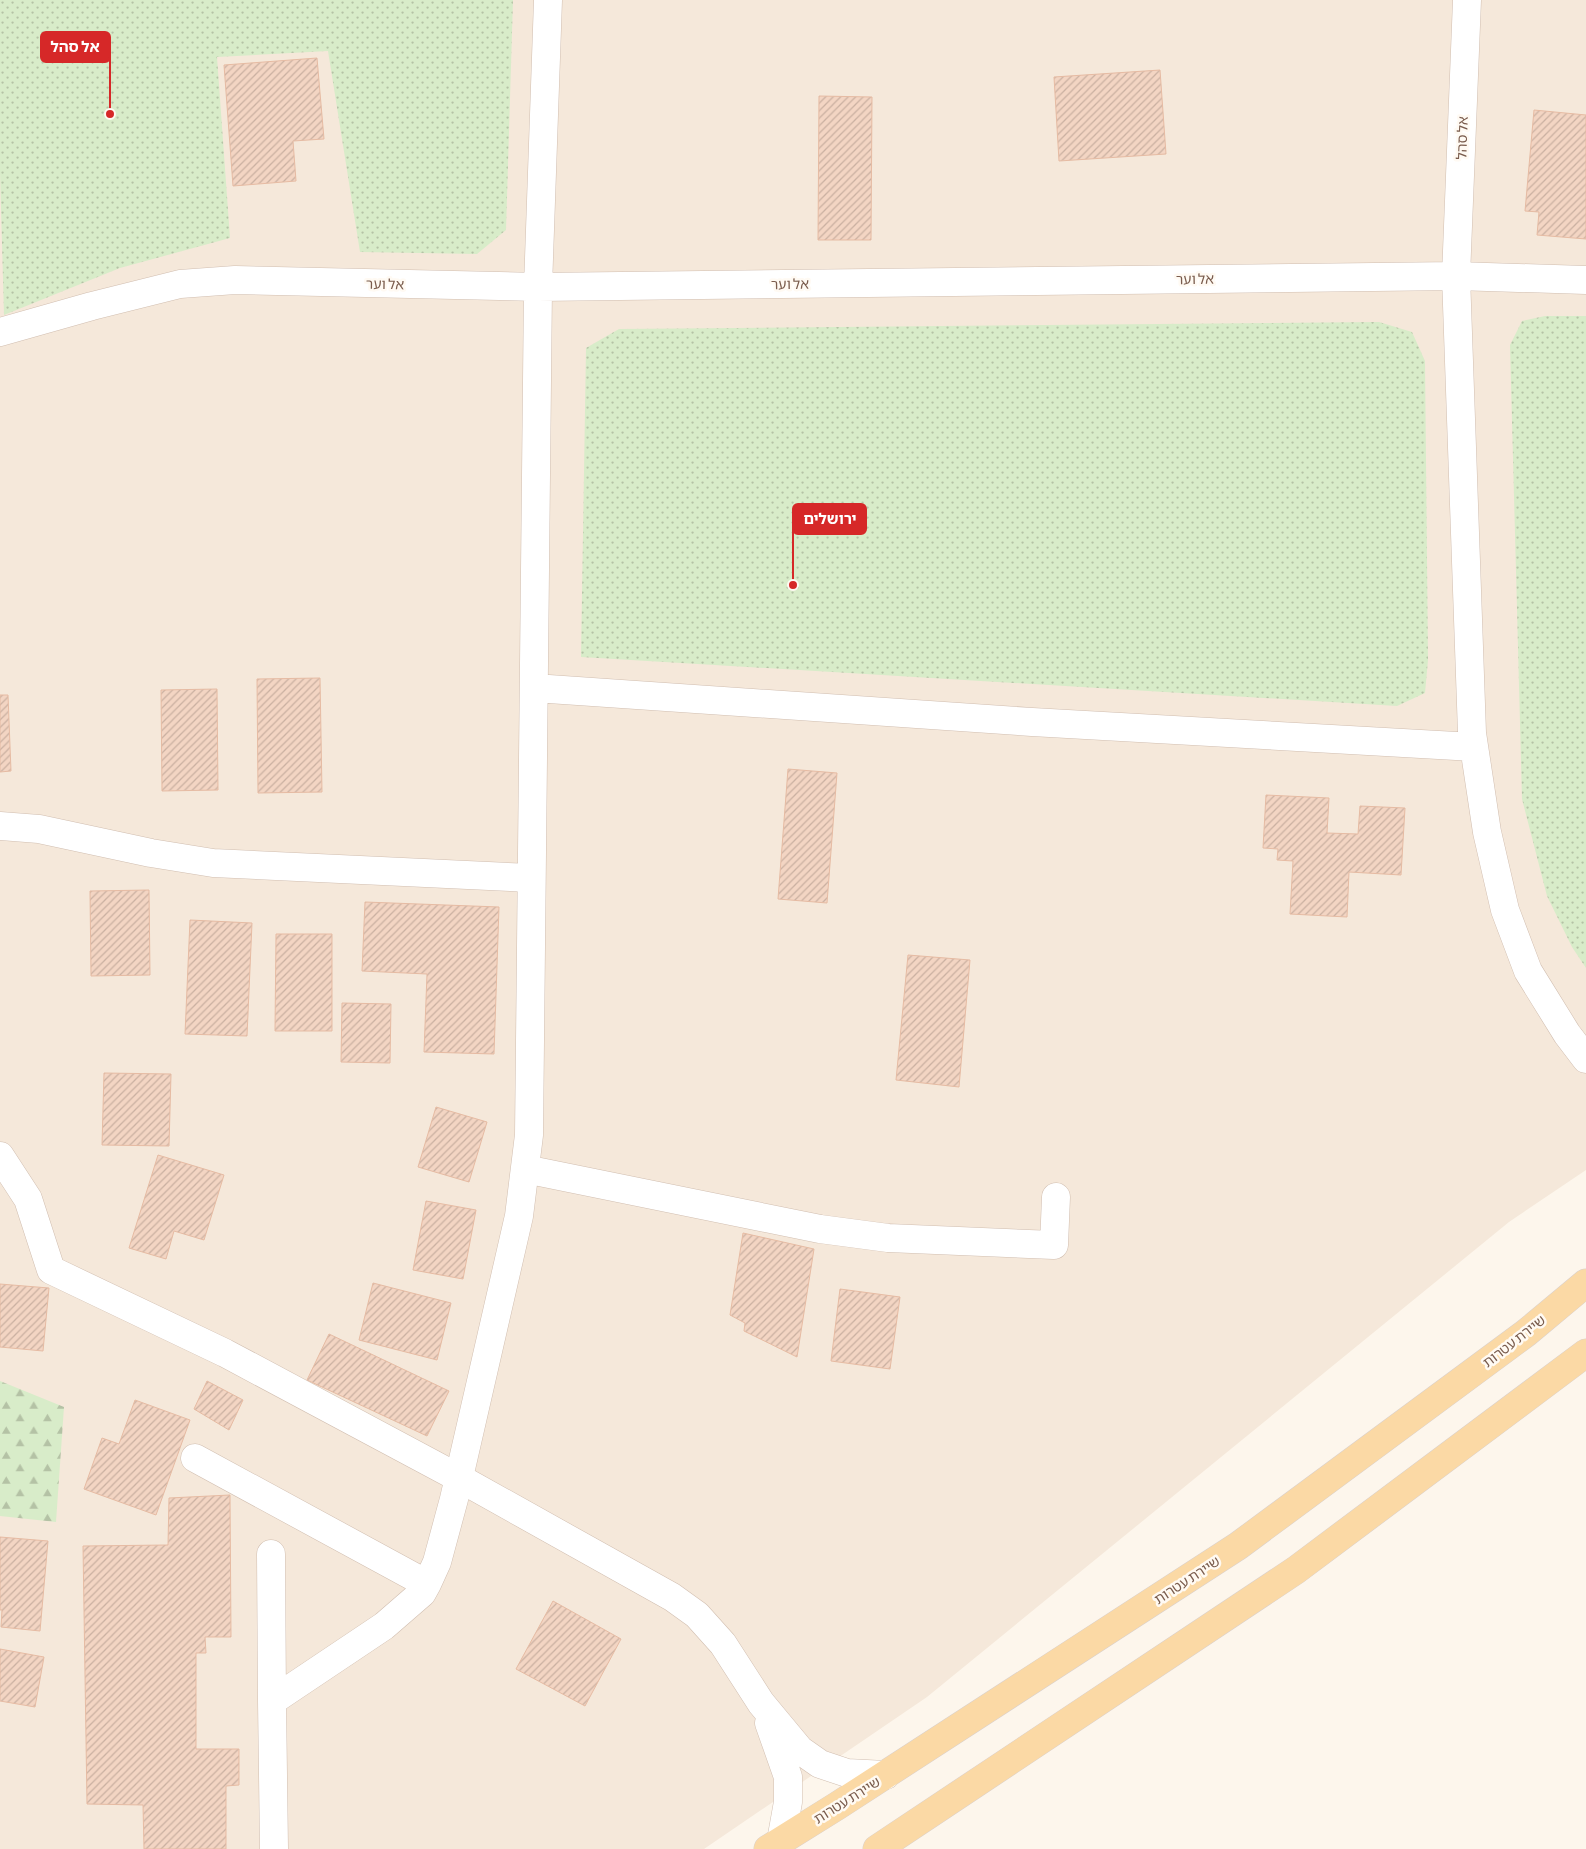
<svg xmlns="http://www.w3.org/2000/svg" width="1586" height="1849" viewBox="0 0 1586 1849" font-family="'Sofia Sans Condensed','Noto Sans Hebrew',sans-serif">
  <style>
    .residential { fill: #f5e8da }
    .grass { fill: url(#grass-dots) }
    .forest { fill: url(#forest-firs) }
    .building { fill: url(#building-hatch); stroke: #e6bba3 }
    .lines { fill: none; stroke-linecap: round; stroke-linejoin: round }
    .minor-casing { stroke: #d1beb0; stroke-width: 29 }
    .major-casing { stroke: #dad1cd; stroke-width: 29 }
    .minor { stroke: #fff; stroke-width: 28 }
    .major { stroke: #fbd9a5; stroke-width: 28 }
    .labels { text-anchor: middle; stroke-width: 5; stroke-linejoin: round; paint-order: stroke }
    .street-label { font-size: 14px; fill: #7a5c4d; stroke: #fffaf3 }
    .leader { fill: none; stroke: #d62828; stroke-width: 2 }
    .callout-dot { fill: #d62828; stroke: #fffaf3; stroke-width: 2 }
    .callout { fill: #d62828; stroke: #d62828; stroke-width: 2 }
    .callout-label { font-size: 15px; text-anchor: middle; font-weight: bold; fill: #fff }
  </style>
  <defs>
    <pattern id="grass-dots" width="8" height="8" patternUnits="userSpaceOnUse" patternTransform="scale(1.25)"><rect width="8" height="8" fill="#d8ecc9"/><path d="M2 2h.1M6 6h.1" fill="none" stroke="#b4c2a5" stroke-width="1.8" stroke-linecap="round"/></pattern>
    <pattern id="forest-firs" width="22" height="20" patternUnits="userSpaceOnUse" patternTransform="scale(1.25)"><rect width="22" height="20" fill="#d8ecc9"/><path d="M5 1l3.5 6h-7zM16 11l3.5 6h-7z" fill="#b4c2a5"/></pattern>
    <pattern id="building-hatch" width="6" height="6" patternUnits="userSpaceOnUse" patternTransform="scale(1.25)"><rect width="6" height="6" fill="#f3d5c3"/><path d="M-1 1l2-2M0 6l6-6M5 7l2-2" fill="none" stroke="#cab0a1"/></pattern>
  </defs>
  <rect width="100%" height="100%" fill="#fdf6ec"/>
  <path class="residential" d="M0,0H1586V1170L1509,1222L927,1697L704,1849H0Z"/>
  <path class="grass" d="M0,0H513L506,230L477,254L360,252L328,51L217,57L230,238L120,268L4,315L0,172Z
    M1545,316H1586V968L1572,947L1547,896L1522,799L1510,345L1522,321Z
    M1379,322L1412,332L1425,361L1428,660L1425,693L1397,706L581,657L586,348L619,329Z"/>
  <path class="forest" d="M0,1381L64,1407L56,1522L0,1516Z"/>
  <path class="building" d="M317,58L324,139L293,141L296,181L233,186L224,65Z
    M1160,70L1166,154L1059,161L1054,77Z
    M819,96L872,97L871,240H818Z
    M1534,110L1586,115V239L1537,235L1539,212L1525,211Z
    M320,678L322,792L258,793L257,679Z
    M217,689L218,790L162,791L161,690Z
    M0,695H8L11,771L0,772Z
    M788,769L837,773L827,903L778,899Z
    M1266,795L1329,798L1327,833L1358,834L1360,806L1405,808L1401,875L1349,872L1347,917L1290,914L1293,861L1277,860L1278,849L1263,848Z
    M149,890L150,975L91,976L90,891Z
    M365,902L499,907L494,1054L424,1052L427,974L362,971Z
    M190,920L252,923L247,1036L185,1034Z
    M276,934H332V1031H275Z
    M908,955L970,960L959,1087L896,1080Z
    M342,1003L391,1004L390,1063L341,1062Z
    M104,1073L171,1074L169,1146L102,1145Z
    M436,1107L487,1122L469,1182L418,1167Z
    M158,1155L224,1175L204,1240L174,1231L166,1259L129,1248Z
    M426,1201L476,1210L463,1279L413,1270Z
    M743,1233L814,1249L797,1357L744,1331L745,1323L730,1315Z
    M373,1283L451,1303L437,1360L359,1340Z
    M0,1284L49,1288L43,1351L0,1347Z
    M840,1289L900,1297L890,1369L831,1361Z
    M329,1334L449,1391L427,1436L307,1380Z
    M207,1381L243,1400L229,1430L194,1409Z
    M135,1400L190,1420L156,1515L84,1489L102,1438L119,1444Z
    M230,1495L231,1637H205L206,1653H196V1749H239V1785L226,1786V1849H144L143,1805L87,1804L83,1546L168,1545L169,1498Z
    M0,1537L48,1541L40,1631L1,1627L2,1610H0Z
    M553,1601L621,1639L585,1706L516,1669Z
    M0,1649L44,1657L35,1707L0,1701Z"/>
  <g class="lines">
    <defs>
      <path id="minor" d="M1467,0L1456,276L1472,733L1487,832L1505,910L1528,971L1567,1034L1586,1059
        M0,332L92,306L180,284L235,280L538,287L1456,276L1586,280
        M534,688L1032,722L1474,747
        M0,826L39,829L151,853L213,863L531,878
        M0,1156L28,1199L51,1270L225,1353L459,1478L672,1597L697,1615L723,1644L761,1703L800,1750L820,1764L847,1773L886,1775
        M525,1169L820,1229L888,1238L1054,1245L1056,1197
        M195,1458L427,1584
        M271,1554L272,1701
        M769,1723L788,1777V1802L781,1841
        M274,1849L272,1701L384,1626L422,1593L427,1584L437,1562L454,1499L519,1216L529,1135L538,287L548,0"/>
      <path id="major" d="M768,1849L837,1806L1238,1546L1526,1333L1586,1283
        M877,1849L1296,1570L1586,1353"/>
    </defs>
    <use href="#minor" class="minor-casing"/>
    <use href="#major" class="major-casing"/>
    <use href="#minor" class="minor"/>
    <use href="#major" class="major"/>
  </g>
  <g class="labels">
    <g class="street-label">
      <text transform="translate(1462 138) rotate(-88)" y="5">אל סהל</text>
      <text transform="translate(1195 279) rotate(-1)" y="5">אל וער</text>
      <text transform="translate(385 284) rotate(1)" y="5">אל וער</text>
      <text transform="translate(790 284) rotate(-1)" y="5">אל וער</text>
      <text transform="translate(1514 1341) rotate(-38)" y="5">שיירת עטרות</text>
      <text transform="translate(1187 1580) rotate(-33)" y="5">שיירת עטרות</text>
      <text transform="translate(847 1800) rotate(-32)" y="5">שיירת עטרות</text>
    </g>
  </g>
  <path class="leader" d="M110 114L110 47M793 585L793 519"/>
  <g class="callout-dot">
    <circle cx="110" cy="114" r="5"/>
    <circle cx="793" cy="585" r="5"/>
  </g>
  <g class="callout">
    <rect x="41" y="32" width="69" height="30" rx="5"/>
    <rect x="793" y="504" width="73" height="30" rx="5"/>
  </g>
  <g class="callout-label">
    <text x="75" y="52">אל סהל</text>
    <text x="830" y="524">ירושלים</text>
  </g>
</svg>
